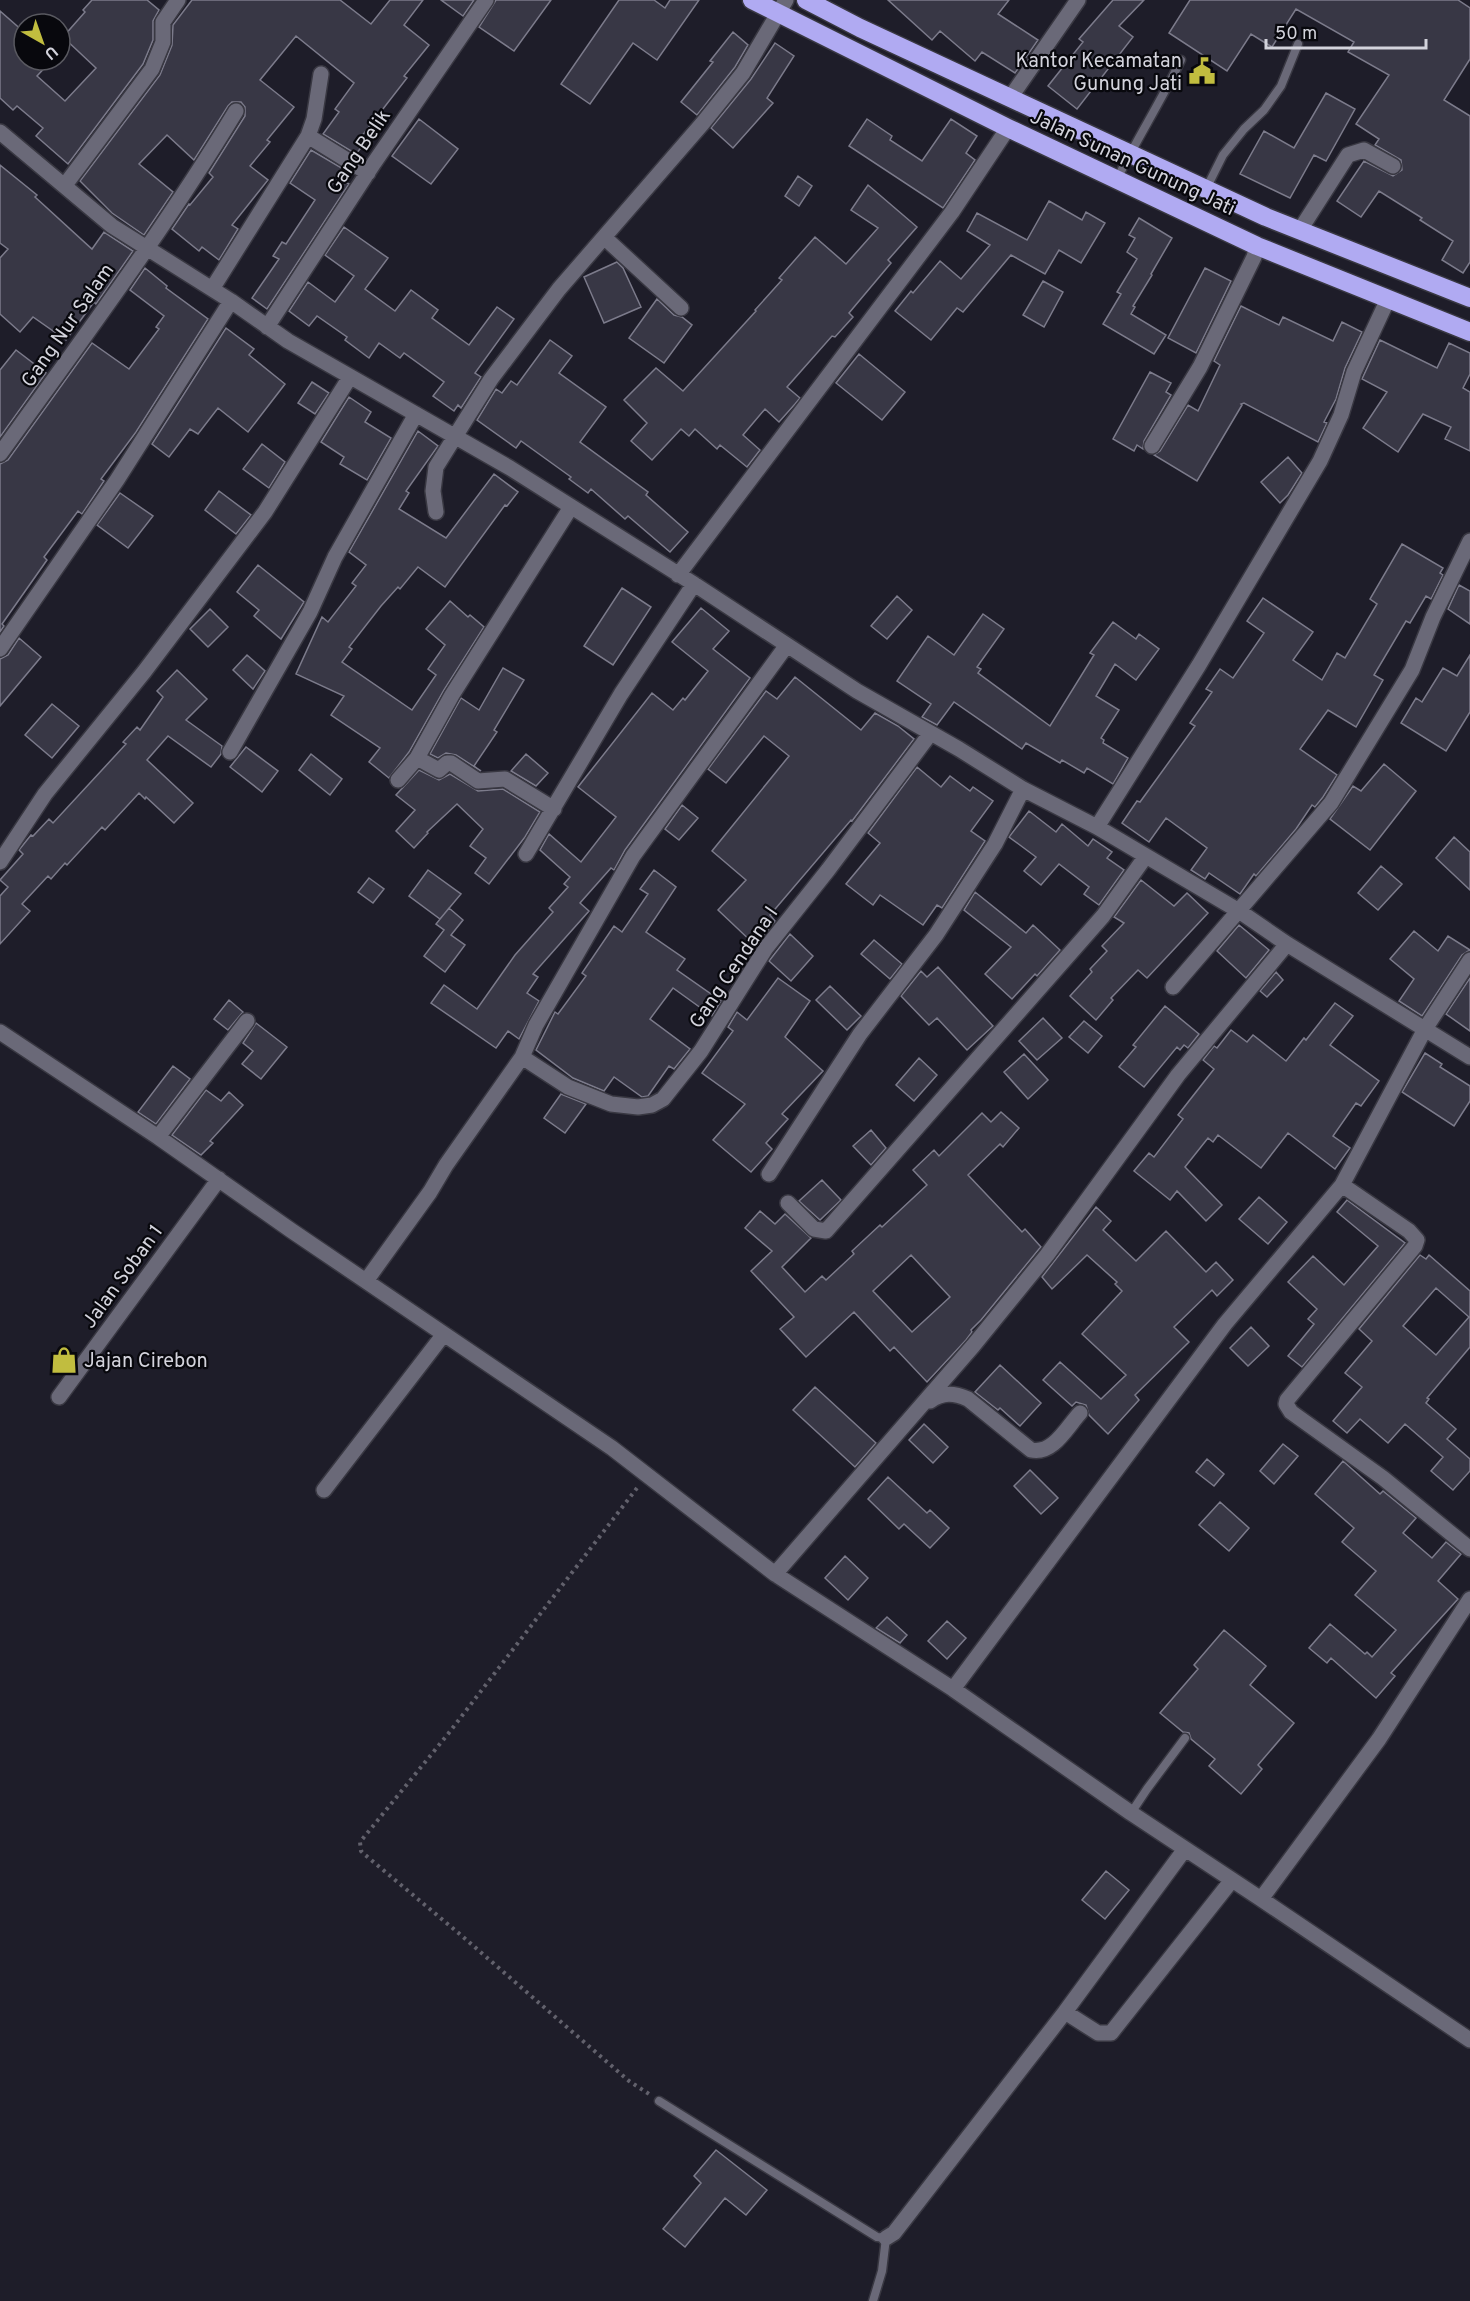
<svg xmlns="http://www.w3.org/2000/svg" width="1470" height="2301" viewBox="0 0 1470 2301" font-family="Overpass,sans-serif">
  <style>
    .building { fill: #383745; stroke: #7c7b8b; stroke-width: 1.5; fill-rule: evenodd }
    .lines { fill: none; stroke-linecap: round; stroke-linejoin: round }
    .lane-casing { stroke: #393842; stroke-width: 11 }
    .street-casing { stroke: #393842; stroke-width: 18 }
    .highway-casing { stroke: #393842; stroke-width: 21 }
    .path { stroke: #62616c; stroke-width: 4; stroke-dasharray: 3 4.5; stroke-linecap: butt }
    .lane { stroke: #6a6978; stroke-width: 8 }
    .street { stroke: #6a6978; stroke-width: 15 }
    .highway { stroke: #b0aaf2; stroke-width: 18 }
    .labels { text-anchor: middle; stroke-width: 4.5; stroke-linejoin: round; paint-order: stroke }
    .poi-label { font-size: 20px; fill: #d3d3dc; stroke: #08080d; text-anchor: end }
    .street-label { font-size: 20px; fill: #d3d3dc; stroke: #08080d }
  </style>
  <rect width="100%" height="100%" fill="#1e1d29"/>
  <path class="building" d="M92,0H147L159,10L153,21V40L143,64L68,164L36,136L43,128L17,106L13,110L0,98V11L24,32V60H52L37,76L65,101L96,68L63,37L85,12L83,10Z
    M192,0H340L371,24L390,0H423L404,25L429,45L404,76L407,78L362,136L367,140L356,154L323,134L339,112L335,109L354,83L296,36L260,80L294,107L267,140L270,142L250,166L268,180L232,225L238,229L219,260L202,247L199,251L172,229L189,204L190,205L213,177L209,173L245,116V107L241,102H232L228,106L194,160L167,135L139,164L173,192L144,235L112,213L80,181L160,75L172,45L173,25Z
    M441,0H474L463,16Z
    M496,0H551L514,51L479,27Z
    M619,0H654L665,8L670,0H699L657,60L633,43L590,104L561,84Z
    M888,0H1009L998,14L1038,40L1015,73L982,52L975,61L940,31L932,40Z
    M1113,0H1144L1119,26L1133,37L1077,109L1048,86L1083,42L1079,39Z
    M1190,0H1458L1470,8V59L1444,100L1470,116V262L1463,273L1442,260L1453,241L1420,220L1422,218L1379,191L1361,217L1337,201L1364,161L1393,176L1402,170L1401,160L1375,145L1379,139L1356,124L1389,75L1348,52L1354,42L1296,9L1272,47L1251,34L1227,71L1169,33Z
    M733,32L748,45L735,67L697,115L681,102L713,62L710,61Z
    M775,43L794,56L767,98L773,103L733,148L711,128L751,79Z
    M1326,93L1355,109L1326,161L1314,155L1290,198L1240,174L1264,131L1294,148Z
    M419,119L458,149L431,184L392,156Z
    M867,119L892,136L890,140L922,161L951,119L977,136L966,153L975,160L943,208L849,146Z
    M311,150L345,170L339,178L349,184L267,309L252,298L279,259L273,256L282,242L286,244L315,200L290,183Z
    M0,165L37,195L35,197L92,249L104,232L133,251L96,304L94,302L66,340L33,317L20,332L0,314V258L8,249L0,243Z
    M798,176L812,186L799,206L785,196Z
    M868,185L917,227L888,260L891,263L849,313L853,317L835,337L832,336L787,387L800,398L795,404L779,422L765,409L743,435L760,450L747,467L720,445L717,449L695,429L689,436L681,429L652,460L631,441L647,423L624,400L656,368L683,391L756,311L755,310L782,280L779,278L815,237L846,264L878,228L851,210Z
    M1049,201L1082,220L1086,212L1105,223L1081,263L1059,250L1045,274L1011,255L963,312L957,308L931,340L895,311L911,291L913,293L940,261L961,279L990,245L967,231L977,213L1027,240Z
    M1139,218L1172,238L1151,274L1152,275L1133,306L1135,307L1131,314L1166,335L1154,354L1103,324L1121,294L1117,292L1137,259L1127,252L1135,238L1129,235Z
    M344,227L388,258L365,289L395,311L411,290L438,310L432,318L469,345L497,307L514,319L475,373L481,377L461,408L458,405L454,411L433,396L444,382L404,353L400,358L379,343L369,358L345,340L347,337L317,316L309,326L289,311L308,282L335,302L354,276L325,255Z
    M617,262L623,268L641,307L604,323L584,277Z
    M145,268L167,286L166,288L208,319L136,432L101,479L104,481L82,514L78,511L44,557L47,560L2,624L4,626L0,632V464L8,460L92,343L129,369L159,329L156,327L164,316L130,290Z
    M1205,268L1231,281L1196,353L1168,338Z
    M1043,281L1063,292L1044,327L1023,315Z
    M657,299L674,315L682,317L692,325L664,363L629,338Z
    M1241,306L1279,325L1283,317L1333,341L1342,322L1362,332L1345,368L1336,399L1324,422L1327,423L1318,442L1244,403L1241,404L1242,405L1197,481L1154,455L1160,451L1188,405L1198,411L1220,365L1214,361Z
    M226,328L254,349L249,355L285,384L248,432L218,408L198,434L190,429L169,457L152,444Z
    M550,340L572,356L559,373L606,407L580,442L648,492L646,495L688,532L670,552L628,516L625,519L591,489L588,493L569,479L571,477L521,441L516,448L477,420L496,389L502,393L511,381L517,385Z
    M1380,340L1437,368L1449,343L1470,353V374L1463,388L1470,392V451L1445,439L1451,427L1423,414L1398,452L1363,428L1387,392L1362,379Z
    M16,350L46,373L0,437V370Z
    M859,354L905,392L882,420L836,383Z
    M1150,372L1171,383L1166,392L1171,395L1144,441L1143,449L1137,445L1134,451L1113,439Z
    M312,382L329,393L315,414L298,403Z
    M349,397L371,412L365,422L391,438L367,480L340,464L344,457L321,442Z
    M418,431L438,446L406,491L409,493L399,509L446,538L494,474L518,492L507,506L505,505L445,587L418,567L400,589L398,587L381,606L349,647L352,649L342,662L412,710L436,675L428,669L445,645L426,629L450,601L468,617L470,615L484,627L444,690L409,752L389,778L369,762L380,748L331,715L344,696L296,674L322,617L328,622L356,586L352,583L366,565L349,552Z
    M262,444L285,462L269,488L243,469Z
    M1288,457L1302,473L1288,495L1280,503L1261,482Z
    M219,491L251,515L236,534L205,510Z
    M120,493L153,516L128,548L97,525Z
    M1402,544L1443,568L1440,573L1443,575L1431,599L1426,596L1410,623L1406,621L1374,675L1383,680L1356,727L1328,710L1300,749L1337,775L1323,797L1315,807L1312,805L1296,829L1256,876L1254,874L1240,894L1209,873L1205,879L1191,870L1207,848L1166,818L1149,842L1122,823L1137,801L1140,802L1195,726L1190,723L1212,692L1206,689L1220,669L1233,678L1264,633L1247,621L1263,598L1313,632L1293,660L1322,680L1337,653L1345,658L1377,604L1370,599Z
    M258,565L304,602L281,639L254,616L259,610L237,592Z
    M1459,585L1470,591V624L1448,609Z
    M622,588L651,607L613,665L584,646Z
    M897,596L912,610L887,639L871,626Z
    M701,608L729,631L713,649L750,678L625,850L614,870L611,868L580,903L589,911L533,974L538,977L527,993L539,1001L519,1039L508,1031L496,1048L431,1003L444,985L477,1009L515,955L553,912L549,908L568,887L564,884L570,877L540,850L549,834L581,862L616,817L578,787L652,693L673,710L683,698L685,700L708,671L672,642Z
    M210,609L228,627L208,647L190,629Z
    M983,614L1004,629L977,667L981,669L978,673L1050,726L1094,655L1090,653L1113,622L1136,639L1139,634L1159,649L1136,680L1115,664L1096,696L1119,710L1101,738L1104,740L1103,743L1128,758L1113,784L1087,768L1084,773L1062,760L1060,763L1026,743L1022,749L954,702L937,725L922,717L931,704L897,681L928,636L954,655Z
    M19,638L41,657L0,706V659L8,655Z
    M247,655L265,671L253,689L233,670Z
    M1470,655V712L1446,751L1401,723L1416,698L1422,702L1443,668L1457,676Z
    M503,668L524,680L494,730L497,732L474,766L481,771L456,755L446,753L438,758L430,754L461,698L479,710Z
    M177,670L207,699L186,720L222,746L221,754L211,767L168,736L147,760L193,803L174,823L146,797L145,799L139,793L105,830L102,827L67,865L65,863L51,879L48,876L22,904L30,911L0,944V896L8,887L0,880L23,854L19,850L31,835L33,836L49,819L53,823L126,744L123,742L137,727L140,730L163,697L157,691Z
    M795,677L861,730L875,713L898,726L914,739L852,821L851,820L770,915L775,921L756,946L718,910L746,880L712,851L789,756L764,736L726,783L708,769L766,691L777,699Z
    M52,704L79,726L52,758L25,735Z
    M246,747L278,771L262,792L230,767Z
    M311,754L342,779L330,795L299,770Z
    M526,754L548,773L536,786L511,771Z
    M1384,764L1416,791L1370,850L1330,819L1353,786L1361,791Z
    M917,767L941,787L950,776L970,791L973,787L993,801L971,831L985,841L942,908L937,905L923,925L880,895L873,905L846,884L880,843L868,833Z
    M419,770L439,780L450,774L478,791L503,789L540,812L525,837L489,884L475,873L486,858L470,846L483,829L457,804L427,832L428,833L414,848L396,831L415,810L396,795Z
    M682,805L698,818L679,840L665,829Z
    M1029,811L1056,832L1062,824L1088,846L1093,839L1112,852L1107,858L1124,870L1099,905L1084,894L1089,887L1059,864L1041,885L1024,871L1036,857L1009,837Z
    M1454,837L1470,852V890L1436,858Z
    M1381,866L1402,884L1378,910L1358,893Z
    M428,870L461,894L440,919L409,896Z
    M654,870L676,887L646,932L685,959L677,970L721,1001L712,1016L673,988L650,1019L690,1049L674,1069L669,1066L648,1096L642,1097L614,1077L604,1091L573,1078L536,1050L555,1012L558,1014L586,976L582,973L614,926L622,932L648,894L640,889Z
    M369,878L384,889L373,903L358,892Z
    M1141,880L1174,906L1187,893L1208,913L1147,978L1138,970L1111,998L1113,1000L1096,1020L1070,996L1092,972L1090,969L1107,951L1102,946L1124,923L1114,917Z
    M975,892L1026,933L1033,925L1060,950L1037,976L1035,974L1012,999L985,974L1011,947L964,910Z
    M449,908L463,920L451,935L465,945L445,972L424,956L444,930L436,924Z
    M1239,925L1269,950L1246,978L1217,951Z
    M1414,931L1438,951L1448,936L1470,950L1462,955L1422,1016L1399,1001L1414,979L1390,959Z
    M790,934L813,956L791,981L769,961Z
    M874,940L902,964L890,979L861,954Z
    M938,967L993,1026L967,1050L937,1018L929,1025L901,996L921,971L927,977Z
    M1276,972L1283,980L1267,997L1260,991Z
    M778,978L810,1001L785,1037L823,1071L782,1114L788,1119L766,1143L772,1149L751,1172L713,1140L745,1104L702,1073L733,1031L728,1027L737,1012L747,1020Z
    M1470,978V1031L1446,1014Z
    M830,986L861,1016L847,1030L816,1000Z
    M229,1000L243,1012L228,1030L214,1019Z
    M1335,1003L1353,1016L1330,1045L1379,1081L1361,1106L1356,1103L1333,1136L1350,1148L1335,1169L1288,1133L1261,1168L1218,1135L1213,1142L1208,1138L1185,1167L1222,1205L1206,1221L1177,1191L1170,1200L1134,1171L1149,1153L1154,1157L1183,1119L1178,1115L1214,1069L1203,1060L1214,1046L1217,1048L1231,1030L1247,1042L1253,1035L1286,1061L1304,1038L1306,1040Z
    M1165,1006L1199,1034L1188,1048L1184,1045L1180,1050L1177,1047L1144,1087L1119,1067L1136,1047L1133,1045Z
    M1043,1018L1062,1038L1037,1060L1019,1041Z
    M1084,1021L1102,1036L1088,1053L1069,1037Z
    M256,1023L287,1047L261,1079L242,1064L253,1051L243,1043Z
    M1425,1053L1442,1064L1440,1067L1470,1086V1101L1454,1126L1402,1092Z
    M1024,1054L1048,1080L1028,1099L1004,1072Z
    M919,1058L937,1075L914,1101L896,1085Z
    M173,1066L190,1079L156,1124L138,1112Z
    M206,1090L221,1101L229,1092L243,1105L210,1141L213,1143L201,1155L172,1135Z
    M561,1094L586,1104L565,1133L544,1118Z
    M1001,1112L1019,1128L1003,1147L1000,1144L968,1175L1022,1232L1025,1229L1041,1247L1039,1249L981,1320L971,1330L972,1332L966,1340L927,1382L894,1347L890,1351L854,1312L806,1357L780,1329L794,1317L751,1271L772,1251L745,1228L760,1211L775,1224L785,1214L811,1238L782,1267L805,1292L822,1276L826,1280L854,1254L852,1251L880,1225L882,1227L927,1185L913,1170L934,1150L939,1156L982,1113L991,1122ZM911,1255L950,1297L912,1332L873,1291Z
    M871,1130L886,1148L871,1165L853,1146Z
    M822,1180L841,1200L820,1220L799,1201Z
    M1259,1197L1287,1222L1268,1244L1239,1219Z
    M1347,1200L1405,1243L1302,1367L1288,1356L1314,1324L1308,1319L1317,1309L1288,1282L1313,1256L1344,1285L1378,1246L1337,1212Z
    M1096,1207L1111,1221L1103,1230L1136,1261L1166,1231L1206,1272L1216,1262L1233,1280L1217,1296L1212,1290L1174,1327L1189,1342L1135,1395L1139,1400L1108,1434L1089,1415L1086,1405L1076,1402L1072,1406L1043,1380L1060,1362L1101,1399L1126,1375L1082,1334L1122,1291L1115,1284L1117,1282L1087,1255L1052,1289L1042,1277Z
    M1420,1255L1426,1259L1429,1255L1470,1291V1347L1427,1398L1429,1399L1426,1403L1456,1429L1447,1439L1470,1459V1471L1453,1490L1431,1471L1443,1457L1405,1424L1388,1443L1360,1419L1347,1433L1333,1421L1362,1387L1345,1373L1372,1341L1359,1329ZM1436,1288L1469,1317L1436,1355L1403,1326Z
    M1251,1327L1269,1346L1248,1366L1230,1348Z
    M1000,1365L1041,1403L1020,1426L1000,1408L998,1410L975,1392Z
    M815,1387L876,1443L855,1467L793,1410Z
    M924,1424L948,1447L933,1463L909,1440Z
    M1283,1444L1298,1456L1274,1484L1260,1471Z
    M1207,1459L1224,1474L1214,1486L1196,1472Z
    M1343,1461L1380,1494L1383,1491L1416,1518L1403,1533L1432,1558L1446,1542L1461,1554L1438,1581L1458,1599L1391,1673L1395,1676L1376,1698L1331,1658L1327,1663L1309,1648L1330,1624L1365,1654L1367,1652L1372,1657L1396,1630L1355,1595L1376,1571L1342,1542L1354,1528L1315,1494Z
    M1030,1470L1058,1498L1041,1514L1014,1486Z
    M888,1477L927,1513L930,1510L949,1528L930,1548L904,1524L899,1529L868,1499Z
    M1220,1502L1249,1528L1229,1551L1199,1525Z
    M845,1556L868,1578L848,1600L825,1578Z
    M887,1617L907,1635L900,1643L876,1628Z
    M947,1621L966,1638L947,1659L928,1641Z
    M1224,1630L1266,1666L1250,1685L1294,1723L1258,1765L1262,1769L1241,1794L1209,1766L1215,1759L1191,1739L1189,1733L1183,1732L1160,1713L1198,1669L1194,1665Z
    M1106,1871L1129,1890L1105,1919L1082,1900Z
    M716,2150L767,2190L746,2215L725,2198L685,2247L663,2229L701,2183L694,2176Z"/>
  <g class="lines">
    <defs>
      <path id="lane" d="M1117,179C1137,139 1161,101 1181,60
        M1206,189L1223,155L1244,129L1264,110L1281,86L1298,44
        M1131,1813L1147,1789L1185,1738
        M659,2101L877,2237L886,2238L882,2271L873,2301"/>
      <path id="street" d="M1010,98L1078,0
        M0,132L112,226L231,301L288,341L510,468L694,584L857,691L959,749L1023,789L1097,827L1239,911L1287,944L1470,1057
        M308,136L368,173
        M65,185L152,69L163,42V22L178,0
        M1300,230L1348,155L1364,150L1393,166
        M605,238L681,308
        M212,289L308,136L314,119L321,74
        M267,327L374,163L486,0
        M1152,446L1200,367L1254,257L1257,246
        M0,454C81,341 164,230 236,111
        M436,512L433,491L436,467L491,379L559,289L702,124L743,73L786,0
        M678,575L952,212L1008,128
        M0,649L117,480L231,301
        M230,752L310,612L335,557L416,414
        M417,758L439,770L447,763H451L478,781L505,779L554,809
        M398,780L417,758L452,695L571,507
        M1097,827L1199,665L1320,461L1341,415L1354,372L1388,299
        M526,854L621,694L694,584
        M0,862L45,794L144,672L265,512L350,377
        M1470,960L1425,1029L1342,1185L1409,1231L1417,1240L1415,1246L1287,1400L1286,1404L1291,1412L1383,1478L1470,1549
        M1173,987L1331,803L1412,670L1433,617L1470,541
        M0,1032L158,1137L292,1231L612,1448L775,1574L953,1689L1131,1813L1261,1899L1379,1739L1470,1599
        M522,1057L568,1087L611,1104L638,1107L652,1105L663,1099L701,1051L766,948L828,870L930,734
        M158,1137L247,1021
        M769,1174L860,1034L936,935L995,844L1023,789
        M788,1203L814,1229L826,1231L1103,916L1146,856
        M366,1281L430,1192L446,1165L522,1057L536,1025L633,856L787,645
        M59,1397L219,1179
        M930,1401C943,1392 954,1393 968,1399L1031,1450C1053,1455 1067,1427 1080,1413
        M324,1490L444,1334
        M775,1574L973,1346L1047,1255L1178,1075L1287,944
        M953,1689L1225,1324L1342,1185
        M1261,1899L1470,2040
        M1065,2012L1098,2033H1111L1232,1880
        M886,2238L894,2233L1065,2012L1185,1849"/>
      <path id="highway" d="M752,0L1008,128L1257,246L1470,332
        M806,0L860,28L1266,217L1470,298"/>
    </defs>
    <use href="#lane" class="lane-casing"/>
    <use href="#street" class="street-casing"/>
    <use href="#highway" class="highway-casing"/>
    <path class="path" d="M637,1488L448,1734L360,1842L361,1851L364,1854L462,1936L629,2081L649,2094"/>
    <use href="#lane" class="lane"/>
    <use href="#street" class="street"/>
    <use href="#highway" class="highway"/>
  </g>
  <defs>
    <symbol id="civic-bare" viewBox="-9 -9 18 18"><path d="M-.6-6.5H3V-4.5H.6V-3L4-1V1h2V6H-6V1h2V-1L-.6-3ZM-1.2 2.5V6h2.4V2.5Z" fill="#c1bd3f" stroke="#08080d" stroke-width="2.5" paint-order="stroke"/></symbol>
    <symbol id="shop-bare" viewBox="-9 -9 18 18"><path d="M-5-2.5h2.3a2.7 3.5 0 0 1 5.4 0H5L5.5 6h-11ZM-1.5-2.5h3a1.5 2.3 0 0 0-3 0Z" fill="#c1bd3f" stroke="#08080d" stroke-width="2.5" paint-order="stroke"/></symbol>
  </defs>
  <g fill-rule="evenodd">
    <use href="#civic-bare" x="1183" y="52" width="38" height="38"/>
    <use href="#shop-bare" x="45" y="1341" width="38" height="38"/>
  </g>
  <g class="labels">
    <g class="poi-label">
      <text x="1182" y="67">Kantor Kecamatan<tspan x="1182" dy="23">Gunung Jati</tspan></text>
      <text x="84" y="1367" text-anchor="start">Jajan Cirebon</text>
    </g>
    <g class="street-label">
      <text transform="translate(358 151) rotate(-56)" y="7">Gang Belik</text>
      <text transform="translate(1133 162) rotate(25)" y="7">Jalan Sunan Gunung Jati</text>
      <text transform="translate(67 325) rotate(-55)" y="7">Gang Nur Salam</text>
      <text transform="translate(733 967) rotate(-56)" y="7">Gang Cendana I</text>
      <text transform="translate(122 1276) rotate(-54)" y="7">Jalan Soban 1</text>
    </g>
  </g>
  <g transform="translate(42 42) rotate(140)"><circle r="28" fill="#08080d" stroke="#595960" stroke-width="1.5"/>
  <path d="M0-4.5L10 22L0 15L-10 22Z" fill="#c1bd3f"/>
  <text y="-9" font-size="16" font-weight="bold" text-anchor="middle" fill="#d3d3dc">U</text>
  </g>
  <path d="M1266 39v9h160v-9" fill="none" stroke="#d3d3dc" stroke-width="3"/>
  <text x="1275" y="39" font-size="18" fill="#d3d3dc" stroke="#08080d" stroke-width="4.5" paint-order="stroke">50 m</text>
</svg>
